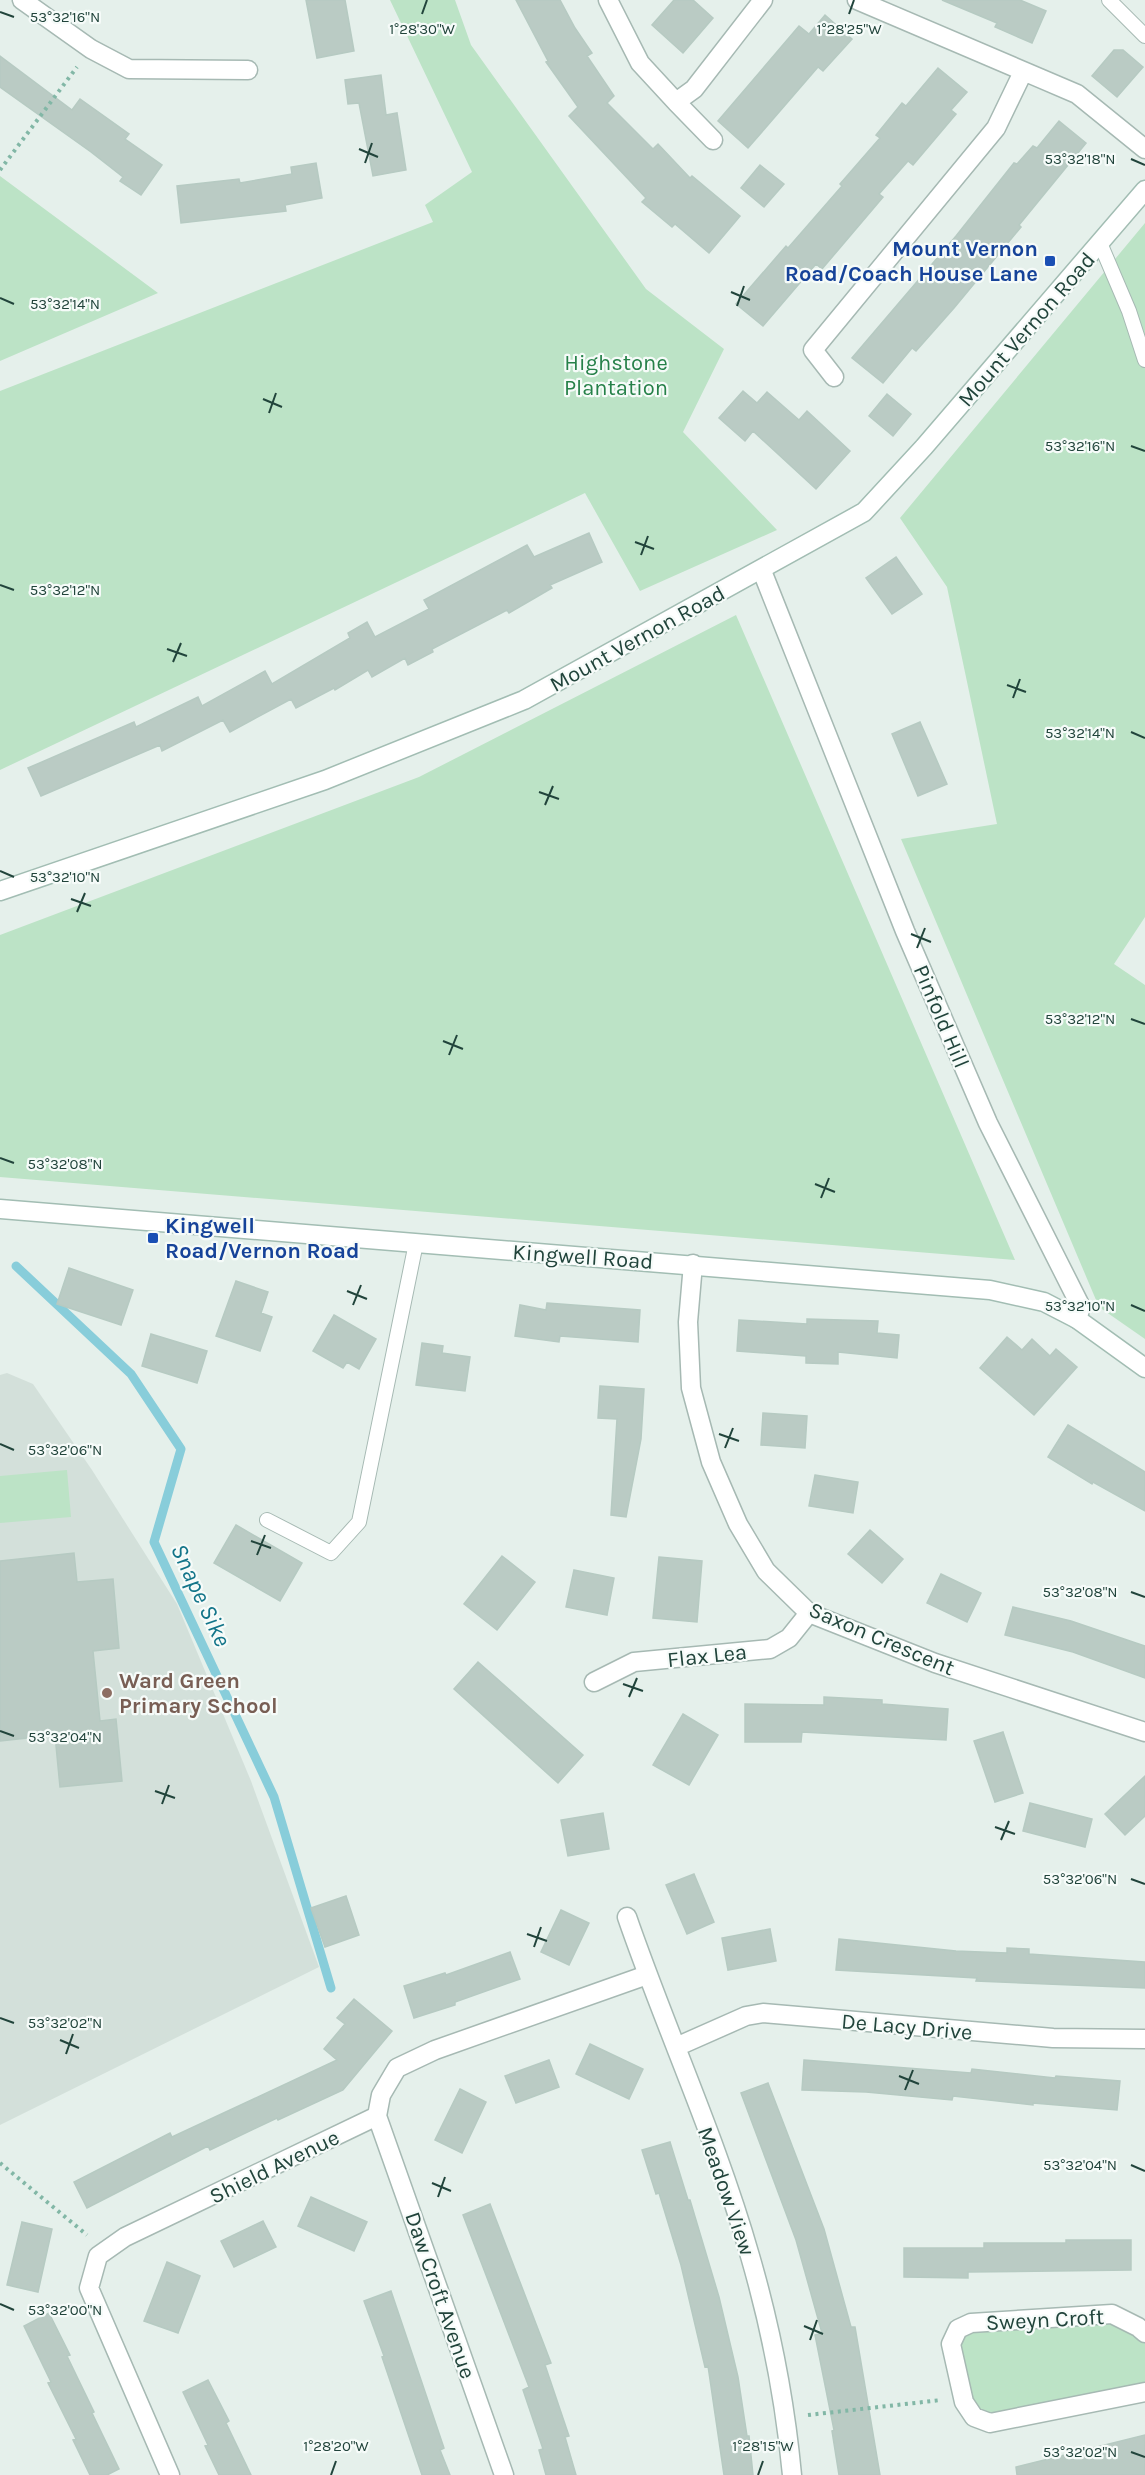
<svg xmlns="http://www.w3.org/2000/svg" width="1145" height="2475" viewBox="0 0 1145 2475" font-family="Karla,sans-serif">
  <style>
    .built { fill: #d3e0da }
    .green { fill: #bce3c6 }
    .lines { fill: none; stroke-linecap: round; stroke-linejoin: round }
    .stream { stroke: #88cdda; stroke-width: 9 }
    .building { fill: #bacbc4; stroke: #b6cac2; stroke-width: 1.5 }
    .lane-casing { stroke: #a6b9b3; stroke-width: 16 }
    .street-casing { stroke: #a6b9b3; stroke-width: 21 }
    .secondary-casing { stroke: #a2bdb3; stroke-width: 21 }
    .path { stroke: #82b7a6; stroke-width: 4; stroke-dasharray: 3 4.5; stroke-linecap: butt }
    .lane { stroke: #fff; stroke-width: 14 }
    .street { stroke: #fff; stroke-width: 18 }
    .secondary { stroke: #fff; stroke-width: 18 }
    .ticks { fill: none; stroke: #21443b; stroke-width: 2 }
    .transit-dot { fill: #1a4fb4; stroke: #f6fbf9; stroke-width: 2 }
    .education-dot { fill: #8d6e63; stroke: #f6fbf9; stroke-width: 2 }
    .labels { text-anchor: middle; stroke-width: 4.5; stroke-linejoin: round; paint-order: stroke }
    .transit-label { font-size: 22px; font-weight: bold; fill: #164399; stroke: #f6fbf9; text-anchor: end }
    .street-label { font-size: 22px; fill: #21443b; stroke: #f6fbf9 }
    .park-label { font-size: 22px; fill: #268149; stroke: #f6fbf9 }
    .education-label { font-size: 22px; font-weight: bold; fill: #785e54; stroke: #f6fbf9; text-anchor: start }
    .water-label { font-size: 24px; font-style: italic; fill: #137589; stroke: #f6fbf9 }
    .ticks-label { font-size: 15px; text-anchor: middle; fill: #21443b; stroke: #f6fbf9; stroke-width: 4.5; stroke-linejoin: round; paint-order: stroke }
  </style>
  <rect width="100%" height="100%" fill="#e5f0eb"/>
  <path class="built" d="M7,1373L33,1384L92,1470L177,1604L251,1781L319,1967L0,2125V1375Z"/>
  <path class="green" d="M390,0H455L471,45L646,289L724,349L683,432L777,530L640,591L585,493L0,770V391L433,222L425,205L472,172Z
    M0,176L158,293L0,361Z
    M1145,223V917L1114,964L1145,985V1339L1099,1307L901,839L997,824L947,587L900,518Z
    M736,615L1015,1260L0,1177V935L419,777Z
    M67,1470L71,1517L0,1523V1476Z
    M1112,2314L1145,2333V2390L990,2423L964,2402L958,2329Z"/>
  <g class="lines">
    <path class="stream" d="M16,1266L131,1374L181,1449L154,1542L274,1797L331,1988"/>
  </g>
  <path class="building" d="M306,0H345L354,51L317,58Z
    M516,0H560L575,28L592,53L587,56L614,96L607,103L653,149L658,144L690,178L692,176L740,216L709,253L675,224L672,227L642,202L646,198L569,116L578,107L546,62L548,61Z
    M674,0H693L713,18L683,53L652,25Z
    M942,0H1020L1046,11L1032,43L995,27L997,23Z
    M825,15L852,39L823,71L818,67L748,148L718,121L799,26L809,34Z
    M1114,50H1123L1143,67L1117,97L1092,76Z
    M0,56L72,110L80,99L129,134L125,139L162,165L141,195L120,181L123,177L91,152L0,87Z
    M938,68L967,92L951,110L956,114L913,165L908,161L879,194L883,197L822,269L816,264L763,326L736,304L786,246L788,248L842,186L840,184L880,138L876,135L902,103L906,106Z
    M381,75L386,115L397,113L406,170L373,176L359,103L348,104L345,80Z
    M1059,121L1086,143L1019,225L1021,227L954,308L916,351L912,348L883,383L852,358L956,236L1014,163L1017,164L1033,146L1037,148Z
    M316,163L322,198L285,205L286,211L181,223L177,186L239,179L240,183L292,174L291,167Z
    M760,165L784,184L764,207L741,188Z
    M743,391L757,403L767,392L799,420L807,411L850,451L816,489L753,431L745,441L719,418Z
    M887,394L911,414L893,436L869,416Z
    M589,533L602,562L550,585L552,588L533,599L509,613L507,610L432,649L433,652L408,665L405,658L372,677L368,670L335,690L334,688L296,708L291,699L230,732L223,720L162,751L160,745L41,796L28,768L134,722L136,727L198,697L202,706L265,671L272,684L350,638L348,633L367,622L375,637L429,609L424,600L527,545L534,557Z
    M896,557L922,594L892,614L866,578Z
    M920,722L947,784L918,796L892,734Z
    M69,1268L133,1290L121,1325L57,1304Z
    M236,1281L268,1292L261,1313L272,1317L260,1351L216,1336Z
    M547,1303L640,1310L638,1342L560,1336L559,1342L515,1336L520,1305L546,1310Z
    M334,1315L376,1339L359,1369L347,1362L343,1368L313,1351Z
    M807,1319L878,1321L877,1333L899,1335L897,1358L838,1352V1364L806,1363V1356L737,1351L739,1320L807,1324Z
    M151,1334L207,1351L197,1383L142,1366Z
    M1007,1337L1022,1350L1032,1339L1050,1356L1056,1349L1077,1367L1034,1415L980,1368Z
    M422,1343L443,1346L442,1353L470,1357L465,1391L416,1385Z
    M600,1386L644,1389L641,1439L626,1517L611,1515L617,1419L598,1418Z
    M763,1413L807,1416L805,1448L761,1445Z
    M1068,1425L1145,1472V1511L1093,1482L1092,1484L1048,1457Z
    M815,1475L858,1482L853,1513L809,1506Z
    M236,1525L302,1563L280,1601L214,1563Z
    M870,1530L903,1559L882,1583L848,1554Z
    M74,1553L77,1582L113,1579L119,1648L93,1651L100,1721L116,1719L122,1781L60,1787L55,1735L0,1741V1561Z
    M502,1556L535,1582L497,1630L464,1604Z
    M659,1557L702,1561L697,1622L653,1618Z
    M574,1570L614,1578L607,1615L566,1607Z
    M941,1574L981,1593L967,1622L927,1603Z
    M1013,1607L1071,1621L1145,1646V1678L1073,1652L1005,1635Z
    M478,1662L583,1755L558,1783L454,1689Z
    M824,1697L882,1700V1704L948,1709L946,1740L802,1732L801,1742H745V1704L824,1705Z
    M683,1714L718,1735L689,1785L653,1765Z
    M1003,1732L1023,1793L995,1802L974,1741Z
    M1145,1776V1816L1125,1835L1105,1814Z
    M1030,1803L1092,1819L1085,1847L1023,1831Z
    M603,1813L609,1849L568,1856L561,1820Z
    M694,1874L714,1922L687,1934L666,1885Z
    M346,1896L359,1935L325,1947L311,1908Z
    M561,1910L589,1923L569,1965L541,1952Z
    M770,1929L776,1961L728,1970L722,1938Z
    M839,1939L956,1951L1007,1953V1948L1029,1949V1954L1145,1962V1988L976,1981L977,1978L836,1970Z
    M510,1952L520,1979L455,2002V2005L414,2018L404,1986L445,1973L446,1975Z
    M354,1999L392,2031L343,2090L278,2120L277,2118L210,2150L208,2146L87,2208L74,2182L170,2133L172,2137L337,2060L324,2049L345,2024L337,2018Z
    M590,2044L643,2069L629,2099L576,2074Z
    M549,2060L559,2087L516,2103L505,2076Z
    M804,2060L971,2073L972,2069L1055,2078L1056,2076L1120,2081L1117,2110L1033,2103V2105L953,2096L952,2100L866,2092L802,2090Z
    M768,2083L824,2229L851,2327H855L880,2475H839L832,2431L834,2430L815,2335L822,2333L796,2240L741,2093Z
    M460,2089L486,2102L462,2153L435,2140Z
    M670,2142L688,2200H690L719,2297L738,2377L747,2436H749L753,2475H724L708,2366L705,2367L681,2265L659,2193L656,2194L642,2150Z
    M311,2197L367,2222L354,2251L298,2226Z
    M490,2204L551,2363L545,2365L569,2436L565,2437L576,2475H546L539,2450L543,2449L523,2390L529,2387L463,2215Z
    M263,2221L276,2247L234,2267L221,2241Z
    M22,2222L52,2229L38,2292L7,2285Z
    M1066,2240H1131V2270L968,2272V2278L904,2277V2248H984V2243H1066Z
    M167,2262L200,2276L178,2333L144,2321Z
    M391,2291L444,2448L440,2450L450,2475H422L382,2357L384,2356L364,2301Z
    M49,2313L70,2355L67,2356L94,2412L92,2413L119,2469L107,2475H90L73,2440L76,2439L48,2383L51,2382L24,2326Z
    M208,2380L229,2421L226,2423L251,2475H219L205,2446L208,2445L183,2392Z
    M1145,2435V2475H1017L1016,2467Z"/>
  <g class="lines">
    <defs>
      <path id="lane" d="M1109,0L1145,36
        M1100,243L1129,311L1145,360
        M267,1520L331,1553L359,1522L416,1243"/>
      <path id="street" d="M22,0L91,49L129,69L248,70
        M608,0L640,63L676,102L694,89L763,0
        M857,0L1077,94L1145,149
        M676,102L713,140
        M834,377L813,350L996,128L1023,72
        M762,571L905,931L988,1123L1081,1307L1077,1319
        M693,1264L688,1322L691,1388L711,1462L738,1524L766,1571L809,1613L935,1663L1145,1732
        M594,1682L634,1662L770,1649L789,1638L809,1613
        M627,1917C666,2030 717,2140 750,2256C771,2328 785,2401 792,2475
        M676,2047L746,2016L763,2013L1053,2038L1145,2039
        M1145,2333L1138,2327L1112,2314L971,2323L958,2329L951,2344L964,2402L974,2417L990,2423L1145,2392
        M170,2475L89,2288L98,2256L125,2237L377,2116
        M504,2475L377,2116L381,2095L397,2068L435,2050L647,1975"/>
      <path id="secondary" d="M0,891L325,780L524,700L864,512L924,447L1145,190
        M0,1209L990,1290L1044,1302L1077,1319L1145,1368"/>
    </defs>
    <use href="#lane" class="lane-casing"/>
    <use href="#street" class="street-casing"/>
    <use href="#secondary" class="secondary-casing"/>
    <path class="path" d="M0,170L77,67
      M0,2163L87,2235
      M808,2415L941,2400"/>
    <use href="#lane" class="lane"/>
    <use href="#street" class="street"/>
    <use href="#secondary" class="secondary"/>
  </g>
  <path class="ticks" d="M0,12L14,17M422,14L427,0M849,14L854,0M359,149L378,157M1131,159L1145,165M365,163L372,143M731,292L750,300M0,298L14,304M737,306L744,286M263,399L282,407M269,413L276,393M1131,446L1145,451M635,542L654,549M641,555L648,536M0,585L14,590M167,649L187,656M173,662L181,643M1007,685L1026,692M1013,698L1020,679M1131,732L1145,738M539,792L559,799M545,805L553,786M0,871L14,877M71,899L91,906M77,912L85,893M911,934L931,942M917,948L925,928M1131,1019L1145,1024M443,1041L463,1049M449,1055L457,1035M0,1158L14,1163M815,1184L835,1192M821,1198L829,1178M347,1291L367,1299M353,1305L361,1285M1131,1305L1145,1311M719,1434L739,1441M0,1444L14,1450M725,1448L733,1428M251,1541L271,1548M257,1555L265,1535M1131,1592L1145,1597M623,1684L643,1691M629,1697L637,1678M0,1731L14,1736M155,1791L175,1798M162,1804L169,1785M995,1827L1015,1834M1001,1840L1009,1821M1131,1879L1145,1884M527,1934L547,1941M534,1947L541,1927M0,2018L14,2023M60,2040L79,2048M66,2054L73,2034M899,2076L919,2084M905,2090L913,2070M1131,2165L1145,2171M432,2183L451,2191M438,2197L445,2177M0,2304L14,2310M804,2326L823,2334M810,2340L817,2320M1131,2452L1145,2457M331,2475L336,2461M758,2475L763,2461"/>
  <g class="transit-dot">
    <rect x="1044" y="255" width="12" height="12" rx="3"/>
    <rect x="147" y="1232" width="12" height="12" rx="3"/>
  </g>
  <circle class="education-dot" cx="107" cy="1693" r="6"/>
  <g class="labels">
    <g class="transit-label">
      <text x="1038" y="256">Mount Vernon<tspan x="1038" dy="25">Road/Coach House Lane</tspan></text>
      <text x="165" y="1233" text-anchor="start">Kingwell<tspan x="165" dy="25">Road/Vernon Road</tspan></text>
    </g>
    <g class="street-label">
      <text transform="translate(1026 329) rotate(-49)" y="8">Mount Vernon Road</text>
      <text transform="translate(637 638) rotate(-29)" y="8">Mount Vernon Road</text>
      <text transform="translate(942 1016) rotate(67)" y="8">Pinfold Hill</text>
      <text transform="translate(583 1256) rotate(4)" y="8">Kingwell Road</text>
      <text transform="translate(882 1638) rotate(23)" y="8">Saxon Crescent</text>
      <text transform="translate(707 1655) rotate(-6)" y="8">Flax Lea</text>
      <text transform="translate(907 2026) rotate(5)" y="8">De Lacy Drive</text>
      <text transform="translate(274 2166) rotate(-26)" y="8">Shield Avenue</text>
      <text transform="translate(727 2191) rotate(71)" y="8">Meadow View</text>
      <text transform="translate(441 2295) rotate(71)" y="8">Daw Croft Avenue</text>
      <text transform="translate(1045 2319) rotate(-3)" y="8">Sweyn Croft</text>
    </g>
    <g class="park-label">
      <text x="616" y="370">Highstone<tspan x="616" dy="25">Plantation</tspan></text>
    </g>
    <g class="education-label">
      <text x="119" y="1688">Ward Green<tspan x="119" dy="25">Primary School</tspan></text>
    </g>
    <g class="water-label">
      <text transform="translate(201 1595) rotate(65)" y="8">Snape Sike</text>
    </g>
  </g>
  <g class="ticks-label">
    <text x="65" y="22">53°32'16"N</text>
    <text x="849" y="34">1°28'25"W</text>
    <text x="422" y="34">1°28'30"W</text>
    <text x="1080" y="164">53°32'18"N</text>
    <text x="65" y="309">53°32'14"N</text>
    <text x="1080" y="451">53°32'16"N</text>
    <text x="65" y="595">53°32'12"N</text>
    <text x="1080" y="738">53°32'14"N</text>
    <text x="65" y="882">53°32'10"N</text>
    <text x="1080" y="1024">53°32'12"N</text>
    <text x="65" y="1169">53°32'08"N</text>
    <text x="1080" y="1311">53°32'10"N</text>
    <text x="65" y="1455">53°32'06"N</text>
    <text x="1080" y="1597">53°32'08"N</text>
    <text x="65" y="1742">53°32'04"N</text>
    <text x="1080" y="1884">53°32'06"N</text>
    <text x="65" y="2028">53°32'02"N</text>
    <text x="1080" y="2170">53°32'04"N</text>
    <text x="65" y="2315">53°32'00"N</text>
    <text x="336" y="2451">1°28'20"W</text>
    <text x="763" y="2451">1°28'15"W</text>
    <text x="1080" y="2457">53°32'02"N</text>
  </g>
</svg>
